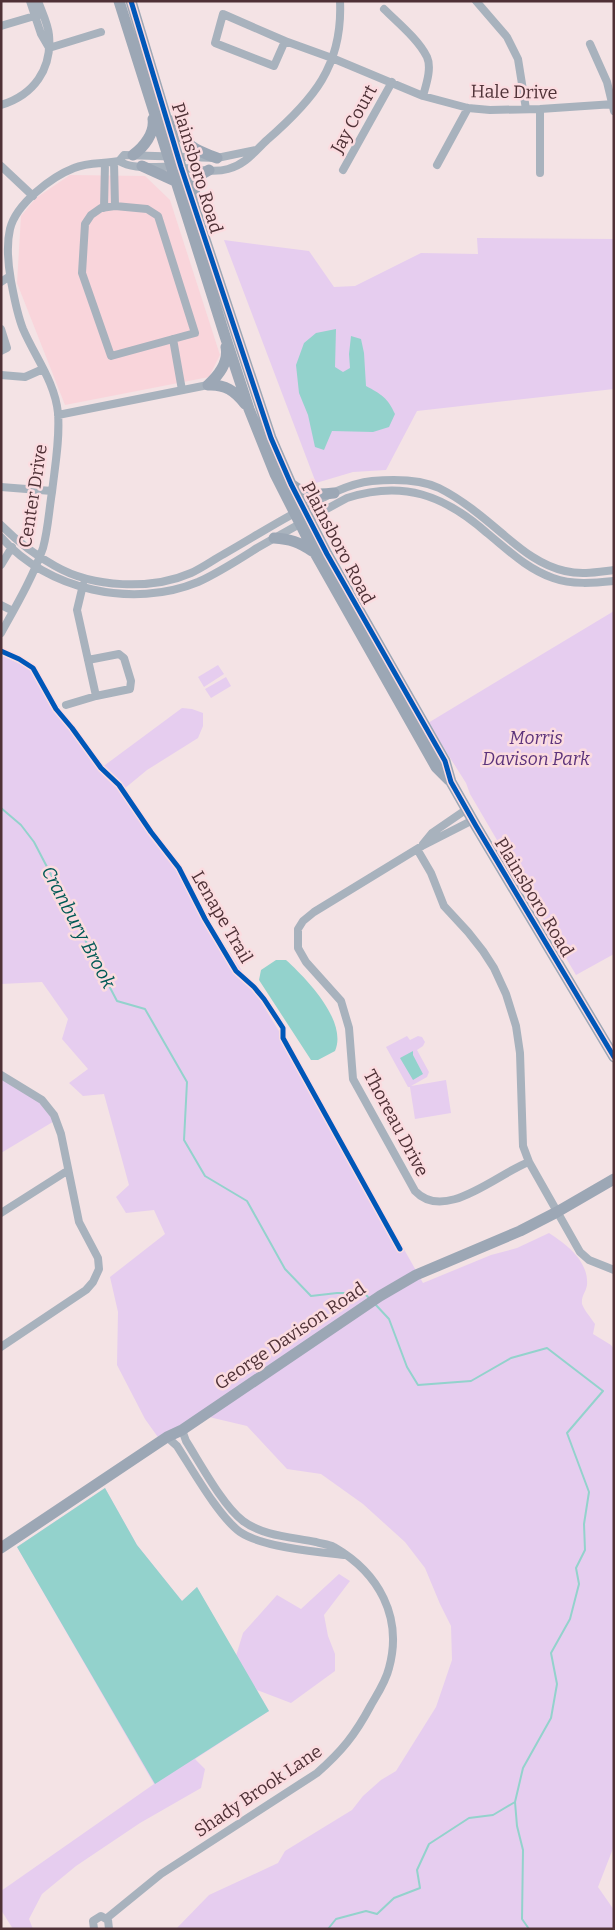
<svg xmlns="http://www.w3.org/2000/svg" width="615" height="1930" viewBox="0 0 615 1930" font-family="Bitter,serif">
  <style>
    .built { fill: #f9d5db }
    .green { fill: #e6cdef }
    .water { fill: #93d2cc }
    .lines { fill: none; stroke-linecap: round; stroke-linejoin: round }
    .stream { stroke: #93d2cc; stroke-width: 2 }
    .street { stroke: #a8b2bd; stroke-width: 8 }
    .secondary { stroke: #9ca7b5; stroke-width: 11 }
    .cycleway-casing { stroke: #fbdce0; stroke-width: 8 }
    .cycleway { stroke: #0057b8; stroke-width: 5 }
    .labels { text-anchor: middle; stroke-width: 5; stroke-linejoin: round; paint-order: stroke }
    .street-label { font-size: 18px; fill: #4f3136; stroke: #fbdce0 }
    .park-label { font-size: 18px; font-style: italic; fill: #5c337b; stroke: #fbdce0 }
    .water-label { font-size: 19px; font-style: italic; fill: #005a55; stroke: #fbdce0 }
  </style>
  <rect width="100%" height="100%" fill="#f4e3e5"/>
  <path class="built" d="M70,175L145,176L170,200L220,355L209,377L65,405L17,283L21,216L36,198Z"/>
  <path class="green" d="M477,238L614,239V389L417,411L386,470L353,472L316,483L224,240L309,251L334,287L355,286L421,253L478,254Z
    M614,611V954L576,975L470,794L466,783L428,723Z
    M1,655L29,668L50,700L101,768L182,708L192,709L203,713V726L198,738L147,770L124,789L246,977L307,1077L423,1283L491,1255L517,1248L549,1233C566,1244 589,1261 587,1285C586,1292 581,1296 582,1304C584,1310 591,1318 595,1324L593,1334L611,1345L614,1349V1846L598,1887L614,1910V1929H176L209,1895L278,1863L285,1851L352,1810L363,1796L381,1780L396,1771L436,1707L452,1660L451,1626L440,1604L425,1568L405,1542L363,1504L321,1474L287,1469L247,1426L209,1417L160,1440L145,1419L117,1365L118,1312L110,1277L165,1234L154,1210L126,1213L116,1197L129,1185L104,1094L83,1096L69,1083L88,1069L62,1039L68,1019L42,982L1,984Z
    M218,665L224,674L204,687L198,677Z
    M226,677L231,686L211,698L205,689Z
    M407,1036L410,1040L418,1036L422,1037L425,1042L423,1046L417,1050L429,1072L427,1077L411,1086L446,1080L451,1113L415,1119L410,1087H408L386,1047Z
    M1,1078L34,1094L56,1120L1,1153Z
    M105,1488L137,1545L182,1601L197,1587L236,1656L243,1633L277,1595L301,1609L339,1574L350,1581L324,1615L328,1636L335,1654V1671L291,1703L257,1690L269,1711L195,1759L205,1769L201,1788L140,1823L76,1866L42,1894L29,1919L33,1929H13L1,1910V1891L154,1784L17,1547Z"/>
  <path class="water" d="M336,329L335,367L343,372L350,368L349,354L351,336L361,339L364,353L366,386C381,394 388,398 395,414L389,427L373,432L332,431L324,450L315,447L308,415L299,393L296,365L304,343L316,333Z
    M276,960H286C306,978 348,1021 335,1051L318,1060H311L259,980L261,970Z
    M413,1051V1055L423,1074L413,1080L400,1058Z
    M105,1488L137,1545L182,1601L197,1587L269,1711L155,1784L17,1547Z"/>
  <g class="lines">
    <path class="stream" d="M1,808L21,825L34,842L117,1001L145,1009L187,1082L184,1140L205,1176L247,1201L285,1269L311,1296L337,1293H364L368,1297
      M515,1802L517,1826L523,1850L522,1919L529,1929
      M328,1929L336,1919L366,1911L377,1914L394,1898L420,1888L417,1870L429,1844L469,1818L493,1815L515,1802L523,1768L551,1718L557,1684L551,1653L570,1619L579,1584L576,1568L585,1550L584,1524L589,1492L567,1433L603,1391L547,1348L511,1358L471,1381L418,1385L407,1367L389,1319L375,1304"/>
    <path class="street" d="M30,1L41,34L48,46
      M476,1L507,37L518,59L526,109
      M384,9C398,23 418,39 427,57C432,68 426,85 423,96
      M223,14L285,41L274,66L215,43Z
      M1,26L38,15
      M285,41L332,58L423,96L468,108L490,110L540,109L614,104
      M590,44L607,82L614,111
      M49,48L101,32
      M1,105C34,95 52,69 49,35C48,24 42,12 38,1
      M540,109V173
      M119,161C133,170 154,166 171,167C189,167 211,174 228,169C246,164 254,152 267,140C313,100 343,66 340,1
      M114,162L115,206
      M437,165L468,108
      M1,166L33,196
      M343,170L392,82
      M115,206L147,209L158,216L195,333L111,356L82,273L85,224L91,215L101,208Z
      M104,208L105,163
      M1,282L10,276
      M1,329L7,348L1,351
      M173,339L182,390
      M1,375L25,377L43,369
      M58,415L208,385
      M1,487L52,491
      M1,525C17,541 35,555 55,566C93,588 152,590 191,573C202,568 213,560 224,554C247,541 269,527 293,514C317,501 344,484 372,481C394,479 420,479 439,488C463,500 484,518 504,535C522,550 541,566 565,571C582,575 597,572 614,570
      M1,537C47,590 133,609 198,582C218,573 238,560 257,548C287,531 317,514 347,498C403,480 444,495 487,533C508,550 527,569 553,578C572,585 594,583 614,581
      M1,565L12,547
      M83,585L77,610L96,696
      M1,605L13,611
      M1,633C16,606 33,577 43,548C48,530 49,510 52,492C55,466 60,439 58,413C55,382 35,357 23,329C17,314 14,297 11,281C8,264 6,246 10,229C16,204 51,177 74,168C88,162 104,164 119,161L124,155L217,158L256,150
      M66,705L96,696L130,689L131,681L124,658L119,654L88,660
      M473,820L422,846L314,912L303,921L298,929V948L306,962L341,1001L349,1028L353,1079L415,1191C445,1223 498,1173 529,1162
      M423,844L432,833L467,809
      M417,849L431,873L444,906L468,932L483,951L494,968L506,994L516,1026L520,1053L523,1146L529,1162L580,1252L589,1260L614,1270
      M1,1075L42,1100L54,1115L61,1134L79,1222L98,1258L99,1269L93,1282L86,1290L1,1347
      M1,1213L67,1171
      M167,1437L177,1446C192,1469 219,1517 240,1532C262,1547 317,1552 344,1555
      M107,1918L161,1874L317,1773C342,1751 355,1735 371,1705C378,1693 386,1681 389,1668C403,1617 379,1573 334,1547C328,1544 322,1544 316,1542C292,1537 263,1536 243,1521C223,1506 200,1463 186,1441L182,1430
      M94,1929L93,1921L101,1916L108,1920L109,1929"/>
    <path class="secondary" d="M119,1L224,333L249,409L275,474L315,553L436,767L449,780
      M131,1L181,167L271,438L291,484L327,554L445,761L451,782L476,826L614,1057
      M172,121C186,145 191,149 217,158
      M133,155C144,147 155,133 153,119
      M142,166L175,181
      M194,196L195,181L202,174L209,170
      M208,385C218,376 229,362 226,347
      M208,385C225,384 235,391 245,404
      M291,484C305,495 317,495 334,493
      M274,538C290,539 299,542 312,551
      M1,1548L167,1437L182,1430L380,1296L416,1275L520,1231L557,1212L614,1179"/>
    <defs>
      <path id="cycleway" d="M131,1L181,167L271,438L291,484L327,554L445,761L451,782L476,826L614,1057
        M1,651L19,659L33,668L56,709L72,728L101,768L119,785L151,832L179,868L205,919L236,971L254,987L264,999L283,1028V1038L400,1249"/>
    </defs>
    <use href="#cycleway" class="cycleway-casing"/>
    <use href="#cycleway" class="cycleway"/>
  </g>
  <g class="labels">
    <g class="street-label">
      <text transform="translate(514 92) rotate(1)" y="6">Hale Drive</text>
      <text transform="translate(354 119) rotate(-61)" y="6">Jay Court</text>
      <text transform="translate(197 168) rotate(73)" y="6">Plainsboro Road</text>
      <text transform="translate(33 496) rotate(-81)" y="6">Center Drive</text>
      <text transform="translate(338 543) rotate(62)" y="6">Plainsboro Road</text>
      <text transform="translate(534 897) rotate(59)" y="6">Plainsboro Road</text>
      <text transform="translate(222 917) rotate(60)" y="6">Lenape Trail</text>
      <text transform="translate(396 1123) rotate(62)" y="6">Thoreau Drive</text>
      <text transform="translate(290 1336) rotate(-34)" y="6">George Davison Road</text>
      <text transform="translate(258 1791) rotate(-34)" y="6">Shady Brook Lane</text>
    </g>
    <g class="park-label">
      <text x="536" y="744">Morris<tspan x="536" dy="21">Davison Park</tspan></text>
    </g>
    <g class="water-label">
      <text transform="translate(79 927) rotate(62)" y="7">Cranbury Brook</text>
    </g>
  </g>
  <rect width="615" height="1930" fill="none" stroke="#4f3136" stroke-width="5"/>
</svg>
